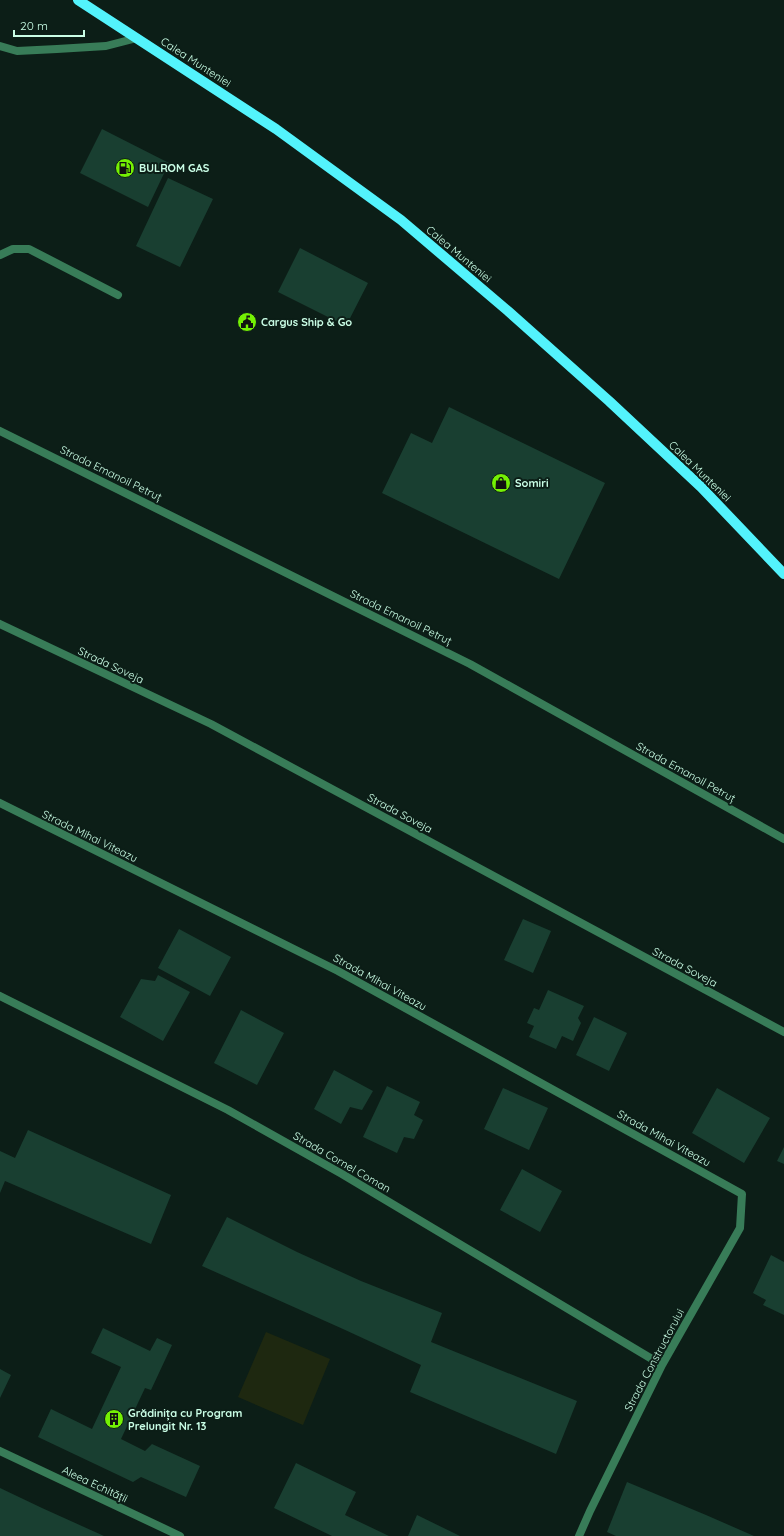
<svg xmlns="http://www.w3.org/2000/svg" width="784" height="1536" viewBox="0 0 784 1536" font-family="Quicksand,sans-serif">
  <style>
    .green { fill: #1e2810 }
    .building { fill: #193f31 }
    .lines { fill: none; stroke-linecap: round; stroke-linejoin: round }
    .lane { stroke: #387c58; stroke-width: 8 }
    .street { stroke: #387c58; stroke-width: 8 }
    .primary { stroke: #53f3fc; stroke-width: 10 }
    .labels { text-anchor: middle; stroke-width: 4; stroke-linejoin: round; paint-order: stroke }
    .street-label { font-size: 11px; fill: #cafee6; stroke: #0c1e17 }
    .poi-label { font-size: 11px; font-weight: bold; fill: #cafee6; stroke: #0c1e17; text-anchor: start }
  </style>
  <rect width="100%" height="100%" fill="#0c1e17"/>
  <path class="green" d="M266,1332L330,1359L303,1425L238,1397Z"/>
  <path class="building" d="M102,129L169,163L148,207L80,173Z
    M168,178L213,199L180,267L136,246Z
    M300,248L368,283L346,326L278,292Z
    M449,407L605,483L559,579L382,493L411,433L432,443Z
    M523,919L551,931L533,973L504,960Z
    M179,929L231,957L210,996L158,968Z
    M158,975L190,992L163,1041L120,1017L141,979L155,981Z
    M548,990L584,1006L578,1018L581,1023L573,1041L562,1036L556,1049L529,1037L534,1026L527,1023L534,1008L539,1010Z
    M241,1010L284,1033L257,1085L214,1063Z
    M594,1017L627,1033L609,1071L576,1055Z
    M334,1070L373,1091L362,1110L350,1107L341,1124L314,1109Z
    M387,1086L420,1102L414,1115L423,1120L414,1139L404,1137L397,1153L363,1137Z
    M503,1088L548,1108L529,1150L484,1129Z
    M717,1088L770,1118L744,1163L692,1133Z
    M28,1130L171,1195L151,1244L5,1181L0,1193V1151L15,1158Z
    M784,1147V1164L777,1161Z
    M522,1169L562,1191L540,1232L500,1210Z
    M227,1217L297,1252L361,1281L442,1313L431,1342L577,1401L556,1454L410,1392L421,1365L343,1329L202,1266Z
    M771,1255L784,1262V1315L763,1305L766,1300L753,1293Z
    M103,1328L150,1351L157,1338L172,1345L151,1390L145,1388L121,1439L145,1451L152,1444L200,1466L186,1497L141,1477L133,1482L38,1437L51,1409L92,1429L121,1367L91,1353Z
    M0,1369L11,1375L0,1398Z
    M296,1463L356,1492L345,1515L389,1536H332L274,1508Z
    M627,1482L706,1515L754,1536H616L607,1532Z
    M0,1488L42,1508L104,1536H0Z
    M417,1515L460,1536H408Z"/>
  <g class="lines">
    <path class="lane" d="M0,46L17,51L57,49L106,46L137,38"/>
    <path class="street" d="M0,255L13,249H29L118,295
      M0,431L470,664L784,839
      M0,624L211,724L784,1032
      M0,803L338,971L742,1194L740,1228L662,1365L590,1511L579,1536
      M0,996L228,1110L342,1174L662,1365
      M0,1451L180,1536"/>
    <path class="primary" d="M78,0L276,129L401,220L508,311L609,401L701,487L784,574"/>
  </g>
  <defs>
    <symbol id="fuel-disc" viewBox="-11 -11 22 22"><circle r="9.5" fill="#74f004" stroke="#0c1e17"/><path d="M-5.5-6h7V0h2V4h1.3V-2.5L3-4.5l.8-.8L6-3V5H2.5V1h-1V6h-7ZM-4.2-4.7v3.2H.2V-4.7Z" fill="#111"/></symbol>
    <symbol id="civic-disc" viewBox="-11 -11 22 22"><circle r="9.5" fill="#74f004" stroke="#0c1e17"/><path d="M-.6-6.5H3V-4.5H.6V-3L4-1V1h2V6H-6V1h2V-1L-.6-3ZM-1.2 2.5V6h2.4V2.5Z" fill="#111"/></symbol>
    <symbol id="shop-disc" viewBox="-11 -11 22 22"><circle r="9.5" fill="#74f004" stroke="#0c1e17"/><path d="M-5-2.5h2.3a2.7 3.5 0 0 1 5.4 0H5L5.5 6h-11ZM-1.5-2.5h3a1.5 2.3 0 0 0-3 0Z" fill="#111"/></symbol>
    <symbol id="building-disc" viewBox="-11 -11 22 22"><circle r="9.5" fill="#74f004" stroke="#0c1e17"/><path d="M-4-6H4V6H1V3H-1V6H-4ZM-2.5-4.3h1.7v1.8h-1.7ZM.8-4.3h1.7v1.8H.8ZM-2.5-1h1.7V.8h-1.7ZM.8-1h1.7V.8H.8Z" fill="#111"/></symbol>
  </defs>
  <g fill-rule="evenodd">
    <use href="#fuel-disc" x="114" y="157" width="22" height="22"/>
    <use href="#civic-disc" x="236" y="311" width="22" height="22"/>
    <use href="#shop-disc" x="490" y="472" width="22" height="22"/>
    <use href="#building-disc" x="103" y="1408" width="22" height="22"/>
  </g>
  <g class="labels">
    <g class="street-label">
      <text transform="translate(196 62) rotate(33)" y="4">Calea Munteniei</text>
      <text transform="translate(459 254) rotate(40)" y="4">Calea Munteniei</text>
      <text transform="translate(700 471) rotate(44)" y="4">Calea Munteniei</text>
      <text transform="translate(111 473) rotate(26)" y="4">Strada Emanoil Petruț</text>
      <text transform="translate(401 617) rotate(26)" y="4">Strada Emanoil Petruț</text>
      <text transform="translate(111 665) rotate(25)" y="4">Strada Soveja</text>
      <text transform="translate(686 772) rotate(29)" y="4">Strada Emanoil Petruț</text>
      <text transform="translate(400 813) rotate(28)" y="4">Strada Soveja</text>
      <text transform="translate(90 836) rotate(26)" y="4">Strada Mihai Viteazu</text>
      <text transform="translate(685 967) rotate(28)" y="4">Strada Soveja</text>
      <text transform="translate(380 982) rotate(29)" y="4">Strada Mihai Viteazu</text>
      <text transform="translate(664 1138) rotate(29)" y="4">Strada Mihai Viteazu</text>
      <text transform="translate(342 1162) rotate(30)" y="4">Strada Cornel Coman</text>
      <text transform="translate(654 1360) rotate(-62)" y="4">Strada Constructorului</text>
      <text transform="translate(95 1484) rotate(25)" y="4">Aleea Echității</text>
    </g>
    <g class="poi-label">
      <text x="139" y="172">BULROM GAS</text>
      <text x="261" y="326">Cargus Ship &amp; Go</text>
      <text x="515" y="487">Somiri</text>
      <text x="128" y="1417">Grădinița cu Program<tspan x="128" dy="13">Prelungit Nr. 13</tspan></text>
    </g>
  </g>
  <path d="M14 30v6h70v-6" fill="none" stroke="#cafee6" stroke-width="2"/>
  <text x="20" y="30" font-size="12" fill="#cafee6" stroke="#0c1e17" stroke-width="3" paint-order="stroke">20 m</text>
</svg>
